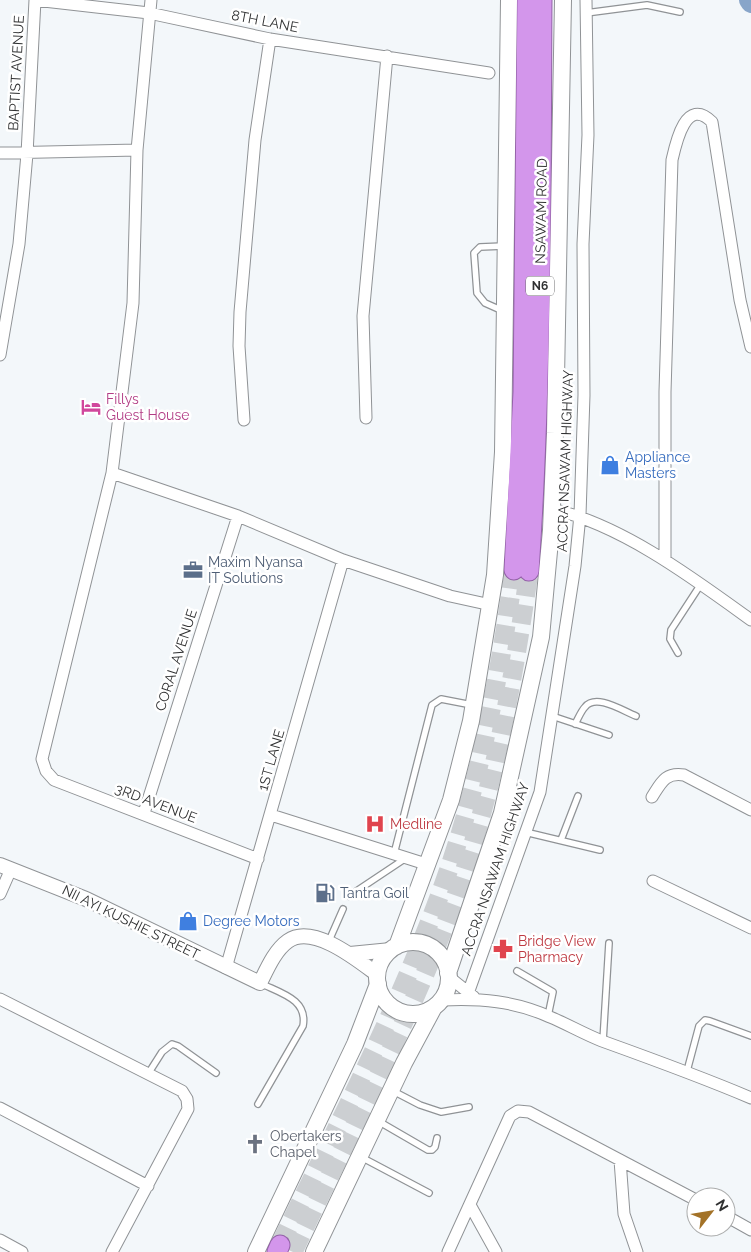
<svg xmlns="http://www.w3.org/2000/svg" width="751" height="1252" viewBox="0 0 751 1252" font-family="Raleway,sans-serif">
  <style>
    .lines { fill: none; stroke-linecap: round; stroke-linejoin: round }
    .river { stroke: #88a5c9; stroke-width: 20 }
    .trunk-tunnel { stroke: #cccfd2; stroke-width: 19; stroke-dasharray: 19 9; stroke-linecap: butt }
    .service-casing { stroke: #909396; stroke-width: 8 }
    .minor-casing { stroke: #909396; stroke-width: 13 }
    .tertiary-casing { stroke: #909396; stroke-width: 16 }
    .secondary-casing { stroke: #909396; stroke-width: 18 }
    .trunk-casing { stroke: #9362a7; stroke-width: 21 }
    .service { stroke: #fff; stroke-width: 5.5 }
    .minor { stroke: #fff; stroke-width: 11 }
    .tertiary { stroke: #fff; stroke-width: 14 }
    .secondary { stroke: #fff; stroke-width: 16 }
    .trunk { stroke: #d396eb; stroke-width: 19 }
    .labels { text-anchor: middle; stroke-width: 5; stroke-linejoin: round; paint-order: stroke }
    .shield { fill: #fff; stroke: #6e6f70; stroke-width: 1 }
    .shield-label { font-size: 12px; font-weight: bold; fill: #303132 }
    .street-label { font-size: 14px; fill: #303132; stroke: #fff }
    .hotel-label { font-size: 14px; fill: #b23c85; stroke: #fff; text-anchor: start }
    .shop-label { font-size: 14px; fill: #366cbe; stroke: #fff; text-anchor: start }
    .service-label { font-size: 14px; fill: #4e5e75; stroke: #fff; text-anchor: start }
    .health-label { font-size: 14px; fill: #be3a42; stroke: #fff; text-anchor: start }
    .worship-label { font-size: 14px; fill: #5b616d; stroke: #fff; text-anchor: start }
  </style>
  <rect width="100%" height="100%" fill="#f3f7fa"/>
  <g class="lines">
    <path class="river" d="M749,0L751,3"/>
    <path class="trunk-tunnel" d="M280,1245C335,1130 395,1016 439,897C478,792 499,681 514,570
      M293,1252C350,1131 416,1010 460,884C495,782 514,677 529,571"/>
    <defs>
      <path id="service" d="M586,13L647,5L680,12
        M503,311L485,303L477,293L474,253L480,247L504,246
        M678,653L670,639L671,630L701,584
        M552,716L609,735
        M575,724C578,719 581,711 585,707C596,693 623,711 636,716
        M525,832L600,850
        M561,840L578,796
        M394,854L432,705L441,699L472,705
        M349,896L406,858
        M328,943L343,909
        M517,971L553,992L548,1016
        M603,1041L609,943
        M687,1071L699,1026L705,1020L710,1021L751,1036
        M148,1074L162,1052L172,1044L178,1046L216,1073
        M393,1091L420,1105L441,1112L469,1107
        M258,1104L303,1026C308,999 280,993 260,983
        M378,1121L428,1150H432L435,1147L437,1138
        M361,1157L429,1193"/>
      <path id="minor" d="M35,0L149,13L270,39L489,73
        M151,0L137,150L133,303L112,473L42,759L46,771L54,780L258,859
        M0,153L137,150
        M0,355L19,244L27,154L35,0
        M366,418L363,316L387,56
        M244,420L239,346L240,312L255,140L270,39
        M112,473L238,516L343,560L450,596L491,605
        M552,509C622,525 693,578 751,620
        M665,560V392L672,160C676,142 686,96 712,122L740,300L751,347
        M652,797C661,783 665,772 684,775L751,810
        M144,813L238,516
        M271,815L429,865
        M653,881L751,928
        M0,894L11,869
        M226,968L343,560
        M449,977L474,997
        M0,999L182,1091L187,1099L188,1109L112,1252
        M466,999L540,792L575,566L580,515L584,395L583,244L588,135L586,0
        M442,1000C480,998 515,1001 550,1017C567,1024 584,1034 602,1041C652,1059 702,1077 751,1098
        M0,1108L148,1186
        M620,1160L624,1214L637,1252
        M470,1205L496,1252
        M726,1216L751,1230
        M0,1240L22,1252
        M448,1252L510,1116L518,1111L529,1112L696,1200"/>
      <path id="tertiary" d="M0,865L86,899L260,983C267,969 275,950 288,941C313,923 359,961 378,975
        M350,954L391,950"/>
      <path id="secondary" d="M377 978a36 36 0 1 1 72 0a36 36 0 1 1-72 0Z
        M397,946L451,800L471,721L495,575L503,452L509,0
        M448,973L502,813L541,637L551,530L555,433L563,0
        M256,1252L355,1044L378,984
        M314,1252L404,1063L434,1007"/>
      <path id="trunk" d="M514,570L523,392L527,0
        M529,571C542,381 541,190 542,0
        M277,1252L280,1245"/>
    </defs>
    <use href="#service" class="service-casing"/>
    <use href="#minor" class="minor-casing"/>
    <use href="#tertiary" class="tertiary-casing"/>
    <use href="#secondary" class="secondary-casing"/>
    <use href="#trunk" class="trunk-casing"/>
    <use href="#service" class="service"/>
    <use href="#minor" class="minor"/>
    <use href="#tertiary" class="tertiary"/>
    <use href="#secondary" class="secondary"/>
    <use href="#trunk" class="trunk"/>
  </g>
  <defs>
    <symbol id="hotel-bare" viewBox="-9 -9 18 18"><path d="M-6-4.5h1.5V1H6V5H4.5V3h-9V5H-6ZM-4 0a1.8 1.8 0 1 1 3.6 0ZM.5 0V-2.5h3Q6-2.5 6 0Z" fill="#d1479c" stroke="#fff" stroke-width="2.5" paint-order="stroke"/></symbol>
    <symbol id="shop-bare" viewBox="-9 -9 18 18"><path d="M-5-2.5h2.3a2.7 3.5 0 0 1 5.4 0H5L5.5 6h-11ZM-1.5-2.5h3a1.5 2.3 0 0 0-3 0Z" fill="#3f7fe0" stroke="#fff" stroke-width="2.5" paint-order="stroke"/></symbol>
    <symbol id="office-bare" viewBox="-9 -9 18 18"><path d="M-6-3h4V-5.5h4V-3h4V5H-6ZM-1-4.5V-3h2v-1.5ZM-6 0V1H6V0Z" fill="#5c6f8a" stroke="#fff" stroke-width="2.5" paint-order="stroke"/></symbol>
    <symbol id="hospital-bare" viewBox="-9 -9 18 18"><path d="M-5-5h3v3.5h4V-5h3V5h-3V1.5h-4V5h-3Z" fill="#e0444e" stroke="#fff" stroke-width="2.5" paint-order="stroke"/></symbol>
    <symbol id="fuel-bare" viewBox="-9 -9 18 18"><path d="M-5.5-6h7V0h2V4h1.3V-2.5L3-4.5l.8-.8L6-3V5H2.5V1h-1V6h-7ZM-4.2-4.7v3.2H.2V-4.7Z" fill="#5c6f8a" stroke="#fff" stroke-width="2.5" paint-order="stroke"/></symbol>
    <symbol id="pharmacy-bare" viewBox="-9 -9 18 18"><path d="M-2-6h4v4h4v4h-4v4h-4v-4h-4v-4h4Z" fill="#e0444e" stroke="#fff" stroke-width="2.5" paint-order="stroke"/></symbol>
    <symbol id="church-bare" viewBox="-9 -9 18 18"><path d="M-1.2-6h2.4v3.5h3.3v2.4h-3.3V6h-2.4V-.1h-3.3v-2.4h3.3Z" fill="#6b7280" stroke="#fff" stroke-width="2.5" paint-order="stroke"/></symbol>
  </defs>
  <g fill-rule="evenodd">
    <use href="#hotel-bare" x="77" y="393" width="28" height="28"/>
    <use href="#shop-bare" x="596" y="451" width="28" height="28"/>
    <use href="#office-bare" x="179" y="556" width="28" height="28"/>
    <use href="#hospital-bare" x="361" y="810" width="28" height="28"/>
    <use href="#fuel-bare" x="311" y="879" width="28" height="28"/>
    <use href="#shop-bare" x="174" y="907" width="28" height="28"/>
    <use href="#pharmacy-bare" x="489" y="935" width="28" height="28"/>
    <use href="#church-bare" x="241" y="1130" width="28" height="28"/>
  </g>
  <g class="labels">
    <rect class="shield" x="526" y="276.5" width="28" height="19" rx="4"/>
    <g class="shield-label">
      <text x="540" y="290">N6</text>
    </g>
    <g class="street-label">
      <text transform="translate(265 21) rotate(11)" y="5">8TH LANE</text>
      <text transform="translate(16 73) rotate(-87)" y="5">BAPTIST AVENUE</text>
      <text transform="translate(541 211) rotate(-89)" y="5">NSAWAM ROAD</text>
      <text transform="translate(565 461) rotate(-88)" y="5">ACCRA NSAWAM HIGHWAY</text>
      <text transform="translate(176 660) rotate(-72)" y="5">CORAL AVENUE</text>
      <text transform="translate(271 760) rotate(-74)" y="5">1ST LANE</text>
      <text transform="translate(156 803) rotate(21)" y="5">3RD AVENUE</text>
      <text transform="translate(495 869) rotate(-71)" y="5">ACCRA NSAWAM HIGHWAY</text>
      <text transform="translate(131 922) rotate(26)" y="5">NII AYI KUSHIE STREET</text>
    </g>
    <g class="hotel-label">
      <text x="106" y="404">Fillys<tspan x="106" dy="16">Guest House</tspan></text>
    </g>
    <g class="shop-label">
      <text x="625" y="462">Appliance<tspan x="625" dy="16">Masters</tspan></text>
      <text x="203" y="926">Degree Motors</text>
    </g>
    <g class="service-label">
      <text x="208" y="567">Maxim Nyansa<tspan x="208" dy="16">IT Solutions</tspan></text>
      <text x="340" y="898">Tantra Goil</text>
    </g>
    <g class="health-label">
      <text x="390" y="829">Medline</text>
      <text x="518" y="946">Bridge View<tspan x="518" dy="16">Pharmacy</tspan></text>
    </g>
    <g class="worship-label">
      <text x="270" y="1141">Obertakers<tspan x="270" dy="16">Chapel</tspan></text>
    </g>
  </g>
  <g transform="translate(711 1212) rotate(59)"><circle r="24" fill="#ffffff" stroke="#acadad"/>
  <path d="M0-4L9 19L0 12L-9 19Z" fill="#a37227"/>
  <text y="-8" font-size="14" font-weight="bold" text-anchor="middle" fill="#303132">N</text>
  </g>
</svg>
